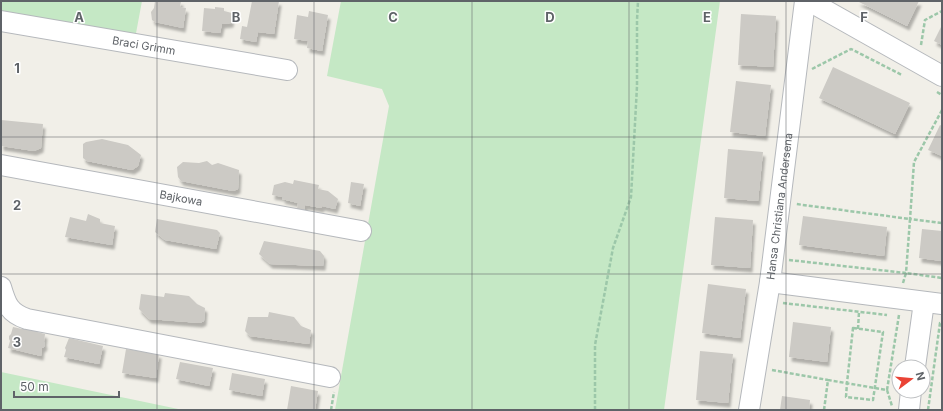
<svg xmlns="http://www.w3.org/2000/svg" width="943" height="411" viewBox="0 0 943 411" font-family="Inter,sans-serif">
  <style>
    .green { fill: #c5e8c5 }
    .building { fill: #cccac5; filter: url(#shadow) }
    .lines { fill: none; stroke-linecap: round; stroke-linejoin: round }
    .minor-casing { stroke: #b5b8bc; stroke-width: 22 }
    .path { stroke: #9cc7a9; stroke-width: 2.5; stroke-dasharray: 4 2; stroke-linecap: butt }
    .minor { stroke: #fff; stroke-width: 20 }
    .grid { fill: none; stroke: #5f6368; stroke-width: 1; stroke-opacity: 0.55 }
    .labels { text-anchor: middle; stroke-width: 3; stroke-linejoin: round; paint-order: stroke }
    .street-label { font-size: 11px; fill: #5f6368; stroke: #fff }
    .grid-label { font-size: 13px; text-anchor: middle; font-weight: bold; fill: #5f6368; stroke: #fff; stroke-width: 3; stroke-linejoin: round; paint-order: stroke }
  </style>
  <defs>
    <filter id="shadow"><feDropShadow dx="2.5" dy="4.5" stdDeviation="1" flood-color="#0004"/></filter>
  </defs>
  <rect width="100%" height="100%" fill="#f1efe8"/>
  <path class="green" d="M1,1H142L134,44L1,22Z
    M341,1H720L664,410H335L389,106L382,89L327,76Z
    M1,372L183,410H1Z"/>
  <path class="building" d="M155,1H181L180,7L186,8L183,28L155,22L152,20L151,12L154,8Z
    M252,1H279L274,34L258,32L256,42L240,39L242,26L247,27Z
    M857,1H919L907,26Z
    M215,7L224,8V11L232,13L231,23L222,24L220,33L202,31L204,8L215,9Z
    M309,11L328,15L322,51L307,48L308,41L294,39L297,15L308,17Z
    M741,14L776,16L773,67L738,65Z
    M942,25V45L934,41Z
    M833,67L910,103L895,134L819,98Z
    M736,81L771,85L765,136L730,132Z
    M1,120L43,124L41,148L34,151L1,146Z
    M940,125L942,126V156L928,150Z
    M102,139L128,145L141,155L138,166L132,170L87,161L83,158V144L86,142Z
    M728,149L763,152L758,201L724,198Z
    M207,161L212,165L218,163L239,170L238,189L233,191L181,181L178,177L177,167L183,162L199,163Z
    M294,180L319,185L318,189L328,191L338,199L335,209L322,206L321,208L305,205L304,211L300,210L297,209L298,203L282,199L283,197L272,195L274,185L285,182L293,184Z
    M351,182L364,184L360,206L348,203Z
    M88,214L100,219V223L115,226L112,245L65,237L70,217L86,221Z
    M803,216L887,227L884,256L799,245Z
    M715,217L753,220L750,268L711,265Z
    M157,219L217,230L220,233L216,249L165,240L155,232Z
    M922,229L942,231V261L919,258Z
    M264,241L320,251L324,256L323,266L270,264L259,254Z
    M708,284L746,289L740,338L702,333Z
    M165,293L189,296L197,304L205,308L204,321L200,323L149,319L139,309L141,294L164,297Z
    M269,312L294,317L301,326L311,330L309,344L250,336L245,331L248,317H268Z
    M793,322L831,327L827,362L789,357Z
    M23,326L37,329V332L45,334L44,342L45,344L44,347L42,348L41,356L8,348L10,341L9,339V336L11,334L13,327L22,329Z
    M69,338L103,346L99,364L64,357L66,350L65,348Z
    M126,349L159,354L156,378L122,373Z
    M700,351L733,354L728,403L696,400Z
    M180,362L213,368L209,386L176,379Z
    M232,373L265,379L262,396L229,390Z
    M291,386L318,391L315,410H287Z
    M782,396L810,400L809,410H780Z"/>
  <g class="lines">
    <defs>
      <g id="minor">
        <path d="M809,1L942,76"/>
        <path id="s1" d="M1,21L287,70"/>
        <path id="s2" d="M1,165L361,231"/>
        <path d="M770,282L942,304"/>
        <path d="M1,287C6,304 9,313 27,319L330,377"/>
        <path d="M915,367L924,302"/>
        <path id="s3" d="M749,410L770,282L805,1"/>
        <path d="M909,410L911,391"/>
      </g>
    </defs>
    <use href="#minor" class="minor-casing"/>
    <path class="path" d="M921,45L925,20L942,11
      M812,69L851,49L902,75
      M937,92L942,95
      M942,110L914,162L910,219L942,223
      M789,260L906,273L910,219L796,204
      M903,283L906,273L942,278
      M783,303L887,315
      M853,328L883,332L873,400L846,397L847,383Z
      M858,329L859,312
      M772,370L828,380
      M887,390L892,406
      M331,410L334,392
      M595,410V345L613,248L631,197L637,86V20L638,1
      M824,410L828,380L887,390L899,315
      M928,410L940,323H942"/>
    <use href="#minor" class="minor"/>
  </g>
  <path class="grid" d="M157,1V410M314,1V410M472,1V410M629,1V410M786,1V410M1,137H942M1,274H942"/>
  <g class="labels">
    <g class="street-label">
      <text dy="4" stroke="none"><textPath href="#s1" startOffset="145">Braci Grimm</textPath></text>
      <text dy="4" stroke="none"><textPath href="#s2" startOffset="183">Bajkowa</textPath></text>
      <text dy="4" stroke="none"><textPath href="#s3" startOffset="206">Hansa Christiana Andersena</textPath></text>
    </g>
  </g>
  <g class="grid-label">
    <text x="79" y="22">A</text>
    <text x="236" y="22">B</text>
    <text x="393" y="22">C</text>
    <text x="550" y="22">D</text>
    <text x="707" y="22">E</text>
    <text x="864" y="22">F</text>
    <text x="17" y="73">1</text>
    <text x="17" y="210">2</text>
    <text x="17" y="347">3</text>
  </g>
  <rect width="943" height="411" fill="none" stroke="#5f6368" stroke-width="4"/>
  <g transform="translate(911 379) rotate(74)"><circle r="19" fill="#ffffff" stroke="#bfc1c3"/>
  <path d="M0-3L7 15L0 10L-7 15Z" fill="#ea4335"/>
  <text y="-6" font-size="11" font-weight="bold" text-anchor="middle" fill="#5f6368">N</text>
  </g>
  <path d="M14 391v6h105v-6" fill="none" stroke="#5f6368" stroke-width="2"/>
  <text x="20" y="391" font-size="12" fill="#5f6368" stroke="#ffffff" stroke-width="3" paint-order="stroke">50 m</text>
</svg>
